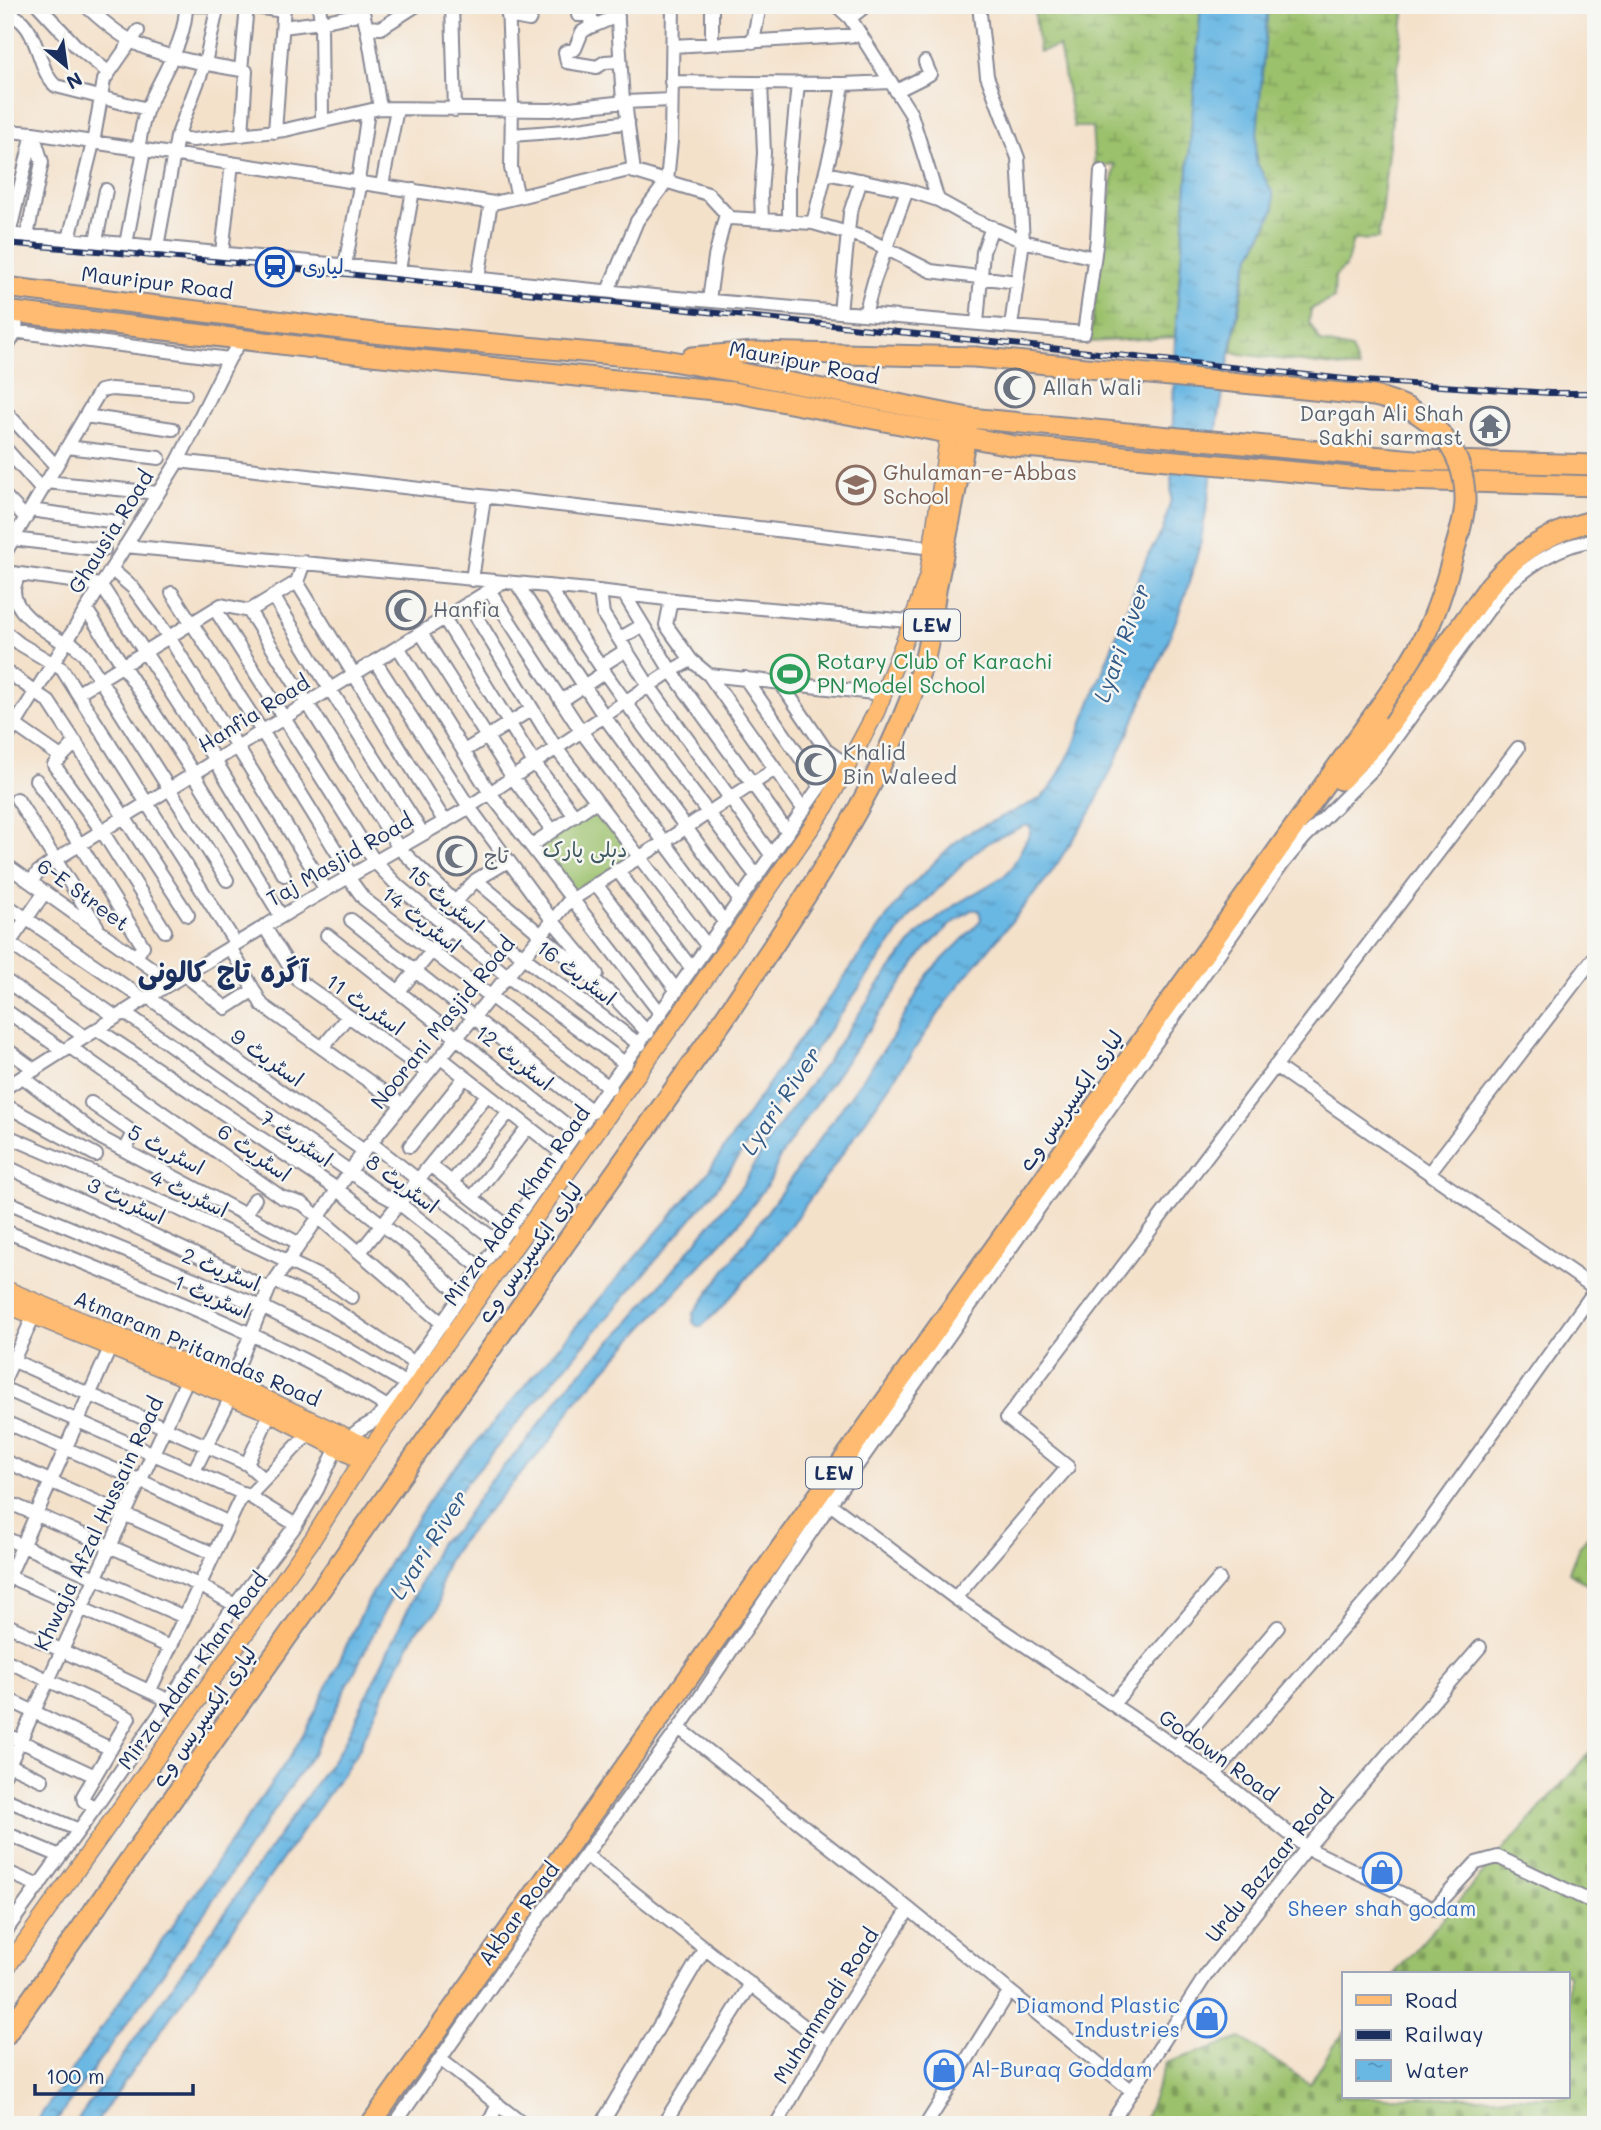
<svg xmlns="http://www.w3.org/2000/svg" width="1601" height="2130" viewBox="0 0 1601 2130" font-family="Mali,'Playpen Sans Arabic',sans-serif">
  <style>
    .wetland { fill: url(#wetland-marsh); stroke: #5b7865; stroke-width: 2 }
    .cemetery { fill: url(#cemetery-stones); stroke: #5b7865; stroke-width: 2 }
    .park { fill: #9bc16c; stroke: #5b7865; stroke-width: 2 }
    .water { fill: url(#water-ripples); stroke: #4273a0; stroke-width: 2 }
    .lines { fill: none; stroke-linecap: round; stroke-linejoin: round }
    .minor-casing { stroke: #888894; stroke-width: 16 }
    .major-casing { stroke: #888894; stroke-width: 19 }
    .highway-casing { stroke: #888894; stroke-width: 23 }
    .minor { stroke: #fff; stroke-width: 12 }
    .major { stroke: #ffbb71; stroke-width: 16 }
    .highway { stroke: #ffbb71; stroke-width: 19 }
    .rail-casing { stroke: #1b2f5e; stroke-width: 6 }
    .rail { stroke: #f6f6f2; stroke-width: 3.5; stroke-dasharray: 10; stroke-linecap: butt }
    .highway-bridge-casing { stroke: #888894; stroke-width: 23; stroke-linecap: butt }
    .highway-bridge { stroke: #ffbb71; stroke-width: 19 }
    .labels { text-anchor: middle; stroke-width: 5; stroke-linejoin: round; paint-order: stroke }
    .shield { fill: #f6f6f2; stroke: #5d6b8a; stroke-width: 2 }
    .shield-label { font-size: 19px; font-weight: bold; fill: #1b2f5e }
    .transit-label { font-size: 21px; fill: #164399; stroke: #f6f6f2; text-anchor: start }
    .street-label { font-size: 21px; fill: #1b2f5e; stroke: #f6f6f2 }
    .worship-label { font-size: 21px; fill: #5b616d; stroke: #f6f6f2; text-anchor: start }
    .education-label { font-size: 21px; fill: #785e54; stroke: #f6f6f2; text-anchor: start }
    .leisure-label { font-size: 21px; fill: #27864d; stroke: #f6f6f2; text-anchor: start }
    .park-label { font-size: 21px; fill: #415b62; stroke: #f6f6f2 }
    .shop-label { font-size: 21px; fill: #366cbe; stroke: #f6f6f2 }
    .water-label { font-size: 23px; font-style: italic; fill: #325886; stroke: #f6f6f2 }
    .district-label { font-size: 28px; font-weight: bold; fill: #1b2f5e; stroke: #f6f6f2 }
  </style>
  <defs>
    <pattern id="wetland-marsh" width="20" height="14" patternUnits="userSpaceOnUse" patternTransform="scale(1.75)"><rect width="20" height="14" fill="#9bc16c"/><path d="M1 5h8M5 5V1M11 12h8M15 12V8" fill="none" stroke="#7e9d5c"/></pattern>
    <pattern id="cemetery-stones" width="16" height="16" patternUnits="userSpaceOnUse" patternTransform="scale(1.75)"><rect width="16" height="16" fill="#9bc16c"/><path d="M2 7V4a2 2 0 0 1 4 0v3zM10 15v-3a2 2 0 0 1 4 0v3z" fill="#7e9d5c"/></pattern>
    <pattern id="water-ripples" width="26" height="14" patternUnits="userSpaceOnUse" patternTransform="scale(1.75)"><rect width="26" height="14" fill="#69b7e3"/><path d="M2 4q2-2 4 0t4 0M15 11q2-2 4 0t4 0" fill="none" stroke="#5695bb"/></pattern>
  </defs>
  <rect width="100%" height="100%" fill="#f6f6f2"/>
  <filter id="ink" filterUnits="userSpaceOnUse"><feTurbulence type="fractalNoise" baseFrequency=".0143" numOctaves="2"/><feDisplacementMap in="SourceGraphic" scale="14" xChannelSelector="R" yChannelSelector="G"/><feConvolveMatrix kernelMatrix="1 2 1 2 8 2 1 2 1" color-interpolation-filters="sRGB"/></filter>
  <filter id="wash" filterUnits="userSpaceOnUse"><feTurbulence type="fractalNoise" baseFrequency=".00686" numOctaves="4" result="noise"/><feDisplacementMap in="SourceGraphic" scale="28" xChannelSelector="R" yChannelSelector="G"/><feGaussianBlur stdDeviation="1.57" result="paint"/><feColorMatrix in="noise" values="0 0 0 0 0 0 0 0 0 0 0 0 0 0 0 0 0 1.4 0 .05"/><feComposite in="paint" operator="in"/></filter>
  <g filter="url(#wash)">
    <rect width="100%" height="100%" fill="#f4e1ca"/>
    <path class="wetland" d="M1034,5H1201L1175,337L1089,342L1115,164L1095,166L1092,127H1074L1059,46L1039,52Z
      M1268,5H1405L1378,239L1353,240L1346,266L1335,276L1334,298L1311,309L1309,322L1321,342L1351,349L1359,369L1231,353L1248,262L1266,227L1255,150Z"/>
    <path class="cemetery" d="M1596,1525V1591L1569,1572L1578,1549Z
      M1596,1745V2125H1143L1166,2063L1241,2038L1310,2084L1333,2046L1344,2033V2097H1568V1974H1394Z"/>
    <path class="park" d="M596,801L639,857L574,898L532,845Z"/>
    <path class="water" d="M1201,5H1268L1255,159L1273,194L1274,209L1248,262L1243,281L1218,421L1209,495L1200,545L1186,593L1168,642L1124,743L1091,812L1049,876L955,990L830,1172L781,1238L724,1305L702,1326H697L693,1322L694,1313L892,1038L928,974L978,924L981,919L979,910H971L949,926L924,951L802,1124L779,1159L770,1181L739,1223L575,1402L551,1440L464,1538C452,1552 441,1570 440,1589C439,1595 441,1601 439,1606C436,1617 422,1622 416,1632L387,1687L359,1749L344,1772L94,2125H74L343,1745L440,1542L457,1529L490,1481L525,1443L572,1381L627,1325L742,1186L770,1138L826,1063L879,984L918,934L955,905L1004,876L1011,869L1030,833V826H1023L993,840L975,852L909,918L714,1192L445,1508L397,1586L316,1749L154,1986L53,2125H34L291,1755C319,1710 337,1663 361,1615C383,1570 410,1528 439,1486L706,1175L792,1050L906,891L951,846L967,833L1040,799L1051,788L1072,750L1147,557L1163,530L1171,499L1175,337Z"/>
  </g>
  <g filter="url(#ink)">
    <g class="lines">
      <defs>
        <path id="minor" d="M38,5L76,46L109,73
          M85,5C100,19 115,32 133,42C162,58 213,65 246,71L242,135
          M191,5L247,6L284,11
          M319,5L321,22L322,120
          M361,5C371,39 374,74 380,108
          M452,5L455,110
          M508,5L512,104L511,168L518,197
          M578,5V15H591L590,27C600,24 607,19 618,17
          M617,5L623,102
          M836,5L850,18L911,114L938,200L974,220L1023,241L1094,258
          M979,5L987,76L1018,158L1023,241L1011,326
          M5,13C40,19 36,71 56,86L147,109
          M508,16L529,20L536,5
          M850,18L867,5
          M283,27L321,22L363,13
          M367,27L381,28L417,5
          M590,27L582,32L575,49L565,52L567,62L597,67L605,62L620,61
          M753,42L760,5
          M712,44V5
          M673,46L861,35
          M241,70L247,6
          M671,82L843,84L891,82
          M761,83L764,153L761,194L762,220
          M896,91L930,74L925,62
          M625,102L634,172
          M5,108L7,131L33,133L494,203L629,170L708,194L730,218L813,223L865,238L931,271L1017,282
          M275,132L284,5
          M512,135L565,131L628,122
          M177,137L193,140L285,130L380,108L551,110L625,102L671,100
          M138,149C141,136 142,119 148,107C162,73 186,43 186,5
          M826,173L907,190L938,200
          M358,181L368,111
          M382,185L397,109
          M789,222V177L798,83
          M813,223L834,139L843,84
          M5,234L126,244L654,296L1084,333L1097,239L1101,171
          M9,235L33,133
          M27,236L42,162L33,133
          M69,239L93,143L104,80L138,31
          M96,241L106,190
          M126,244L144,150
          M157,247L177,137L205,63L218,5
          M222,253L232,163
          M345,265L361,181
          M399,270L413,190
          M478,278L491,203
          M608,291L637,221L667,181L671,141L673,5
          M709,300L715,257L726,214
          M840,312L850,213L861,180
          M865,314L874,281L907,190
          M977,323L983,252L992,227
          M5,330L229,359
          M5,350L16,332L17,313
          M5,411L56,466
          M85,416L173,429
          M67,447L159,458
          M5,448L42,490
          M178,461L933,548
          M46,482L158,493
          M5,496L26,518
          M30,510L117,522
          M13,539L104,550
          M125,546L589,590L692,602L932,623
          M5,553L100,391L111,389L185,394
          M304,562L297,582L445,822
          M111,569L133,588L169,637L326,890
          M5,572L101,585L215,760L284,875
          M19,574C17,579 14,586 14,591C14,615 49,632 65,644
          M472,580L484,498
          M517,584L604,716L740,901
          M549,586C610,689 686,782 757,877
          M489,590L581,731L725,923
          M600,591L603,614L649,686L772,856
          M172,593L262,731L351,875
          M624,594L671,671L788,833
          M273,596L330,689L423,834
          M671,600L666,625L691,660L709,675L883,694
          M468,603L556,748L708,947
          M86,609L194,774L281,916
          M215,609L375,862L399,887L507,976L626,1064
          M249,611L399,848L455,902L522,956L640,1045
          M444,618L534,763L575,816
          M5,632L20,644L62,669L236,944
          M421,633L513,778L553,831
          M619,639L643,625
          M68,640L83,653L227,880
          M398,647L490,793L661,1014
          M375,661L469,807L552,920L597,974L593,978
          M601,666L626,650
          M5,670L49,702L188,915
          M709,675L804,810
          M745,678L820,786
          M780,682L826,750L844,763
          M78,693L221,605L249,611L297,582
          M561,701L605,672
          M5,718L61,757
          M5,741L178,461L229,359L242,339
          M76,742L54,765L102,831L165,931
          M464,751L532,709
          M36,780L80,845L143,946L136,957
          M17,799L97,926
          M532,845L596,801
          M5,864L172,983
          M617,870L692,969
          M348,877L364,899L610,1088
          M476,880L610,993L648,1033
          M31,882L38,872L55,860L501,583
          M596,884L677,991
          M455,902L476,880L508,861
          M5,904L144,999
          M351,920L593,1112
          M264,926L298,980L428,1073
          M327,935L578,1134
          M5,940L116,1017
          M230,947L262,1005L402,1105
          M5,949L45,892
          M185,975L226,1008L254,990
          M5,980L85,1037
          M399,991L450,929
          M148,997L364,1151
          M5,1010L64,1051
          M124,1012L383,1195L400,1204L482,1269
          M97,1029L337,1189L412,1248L462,1297
          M70,1047L281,1197L303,1204L443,1324
          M5,1048L35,1070
          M322,1048L348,1016
          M441,1058L563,1154
          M1275,1066L1596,1289
          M23,1077L101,1138L300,1244
          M5,1088L148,997L307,901L463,811L671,671L691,660
          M487,1095L430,1165L511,1229
          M91,1103L134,1133L125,1150
          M5,1105L96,1155
          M5,1135L181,1210L331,1282L352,1297
          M371,1143L500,1244
          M410,1146L465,1077
          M5,1166L269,1289
          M1429,1173L1596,955
          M452,1182L509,1112
          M472,1198L528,1127
          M5,1201L262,1307L342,1346L412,1387
          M245,1214L255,1199
          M5,1231C137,1285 273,1335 394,1411
          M360,1252L430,1165
          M275,1281L331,1307L414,1363
          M5,1357L247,1464L264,1479
          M5,1378L36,1311
          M231,1383L269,1289L364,1151L568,902L664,842L775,769
          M5,1389L249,1496L296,1525
          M5,1422L141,1481L229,1523
          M5,1461L214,1554
          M247,1464L270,1413
          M194,1471L231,1397
          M249,1496L310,1432
          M5,1501L199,1585L235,1605
          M830,1504L955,1598L1208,1769L1307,1848L1434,1909L1476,1863L1498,1857L1596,1904
          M5,1538L184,1617
          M5,1575L170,1647
          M5,1585L114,1339
          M955,1598L1068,1467L1007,1418L1518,748
          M5,1624L168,1700
          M5,1660L129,1718L83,1796L84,1801L95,1808
          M150,1690L243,1493
          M5,1698L111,1749
          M1113,1704L1219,1579
          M679,1728L909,1909L1132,2091
          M5,1734L95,1776
          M1176,1747L1278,1627
          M5,1763L42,1780
          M5,1774L191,1371
          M1215,1774L1399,1564L1596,1289
          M5,1799L79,1830
          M5,1833L60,1856
          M586,1855L824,2042
          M5,1871L39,1886
          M5,1932L95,1808L235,1605L296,1525L317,1490L337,1447L360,1429L374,1421L388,1407L407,1385L414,1363L839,759
          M440,2059L524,2125
          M394,2125L538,1919L679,1728L830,1504L1279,868L1305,837L1373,769L1504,588C1531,565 1559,544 1596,540
          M488,2125L498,2104
          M601,2125L705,1948
          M663,2125L751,1984
          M776,2125L824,2042L909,1909
          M926,2125L1009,1992
          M1110,2125L1206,1975L1307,1848L1480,1647"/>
        <path id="major" d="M5,1289L239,1386L371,1448
          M5,1304L268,1412L362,1461
          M5,1970L312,1540L362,1461L754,910L826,806L876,712L912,622L928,575L950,424"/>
        <path id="highway" d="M5,287L373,333L660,359L736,372L969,418L1414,460L1596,465
          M5,311L372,355L733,392L1015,446L1371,479L1596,486
          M692,357L754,352L975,357
          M1341,780L1377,742L1490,585C1519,551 1552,530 1596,520
          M5,2036L726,1016C801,904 880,793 923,664C932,636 932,608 938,580C949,526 960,472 969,418
          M370,2125L1376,712"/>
      </defs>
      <use href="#minor" class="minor-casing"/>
      <use href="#major" class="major-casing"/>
      <use href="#highway" class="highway-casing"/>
      <use href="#minor" class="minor"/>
      <use href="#major" class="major"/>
      <use href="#highway" class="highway"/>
      <defs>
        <path id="rail" d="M5,243L280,267L1364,381L1550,393H1596"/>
      </defs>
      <use href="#rail" class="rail-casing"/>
      <use href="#rail" class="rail"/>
      <defs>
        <path id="highway-bridge" d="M975,357L1374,396C1426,407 1467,447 1465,503C1464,521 1458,538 1453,555C1446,582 1439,606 1427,631C1413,660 1394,686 1376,712"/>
      </defs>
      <use href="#highway-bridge" class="highway-bridge-casing"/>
      <use href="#highway-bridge" class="highway-bridge"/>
    </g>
  </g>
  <defs>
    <symbol id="station-ring" viewBox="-11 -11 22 22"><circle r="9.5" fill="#f6f6f2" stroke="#1a4fb4" stroke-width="1.5"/><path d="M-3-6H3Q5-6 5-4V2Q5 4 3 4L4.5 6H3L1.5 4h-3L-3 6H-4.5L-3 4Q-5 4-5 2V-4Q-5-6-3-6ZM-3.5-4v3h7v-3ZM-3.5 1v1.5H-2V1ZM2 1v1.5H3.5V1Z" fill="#1a4fb4"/></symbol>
    <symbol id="mosque-ring" viewBox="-11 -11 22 22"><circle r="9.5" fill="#f6f6f2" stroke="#6b7280" stroke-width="1.5"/><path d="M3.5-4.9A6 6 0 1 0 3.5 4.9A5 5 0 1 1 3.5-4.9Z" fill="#6b7280"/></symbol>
    <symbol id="temple-ring" viewBox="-11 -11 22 22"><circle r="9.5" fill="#f6f6f2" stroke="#6b7280" stroke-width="1.5"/><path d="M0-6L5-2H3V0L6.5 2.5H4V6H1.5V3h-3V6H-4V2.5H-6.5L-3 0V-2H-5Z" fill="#6b7280"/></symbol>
    <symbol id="school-ring" viewBox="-11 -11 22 22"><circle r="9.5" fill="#f6f6f2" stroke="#8d6e63" stroke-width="1.5"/><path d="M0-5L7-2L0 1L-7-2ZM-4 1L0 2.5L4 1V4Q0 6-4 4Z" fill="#8d6e63"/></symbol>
    <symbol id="stadium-ring" viewBox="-11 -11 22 22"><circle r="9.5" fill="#f6f6f2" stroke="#2e9e5b" stroke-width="1.5"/><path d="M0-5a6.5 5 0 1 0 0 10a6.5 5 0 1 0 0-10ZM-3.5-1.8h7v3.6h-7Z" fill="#2e9e5b"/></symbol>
    <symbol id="shop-ring" viewBox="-11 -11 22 22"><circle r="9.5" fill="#f6f6f2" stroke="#3f7fe0" stroke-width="1.5"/><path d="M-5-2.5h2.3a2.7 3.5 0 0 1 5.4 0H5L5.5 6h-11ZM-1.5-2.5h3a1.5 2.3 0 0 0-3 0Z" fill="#3f7fe0"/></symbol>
  </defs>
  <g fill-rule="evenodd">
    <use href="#station-ring" x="253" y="245" width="44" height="44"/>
    <use href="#mosque-ring" x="993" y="366" width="44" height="44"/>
    <use href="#temple-ring" x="1468" y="404" width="44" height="44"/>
    <use href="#school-ring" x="834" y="463" width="44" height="44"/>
    <use href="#mosque-ring" x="384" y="588" width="44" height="44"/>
    <use href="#stadium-ring" x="768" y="652" width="44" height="44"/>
    <use href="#mosque-ring" x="794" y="743" width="44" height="44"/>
    <use href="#mosque-ring" x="435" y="834" width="44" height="44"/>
    <use href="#shop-ring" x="1360" y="1850" width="44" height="44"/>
    <use href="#shop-ring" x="1185" y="1996" width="44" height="44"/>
    <use href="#shop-ring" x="922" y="2048" width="44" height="44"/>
  </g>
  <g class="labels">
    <g class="shield">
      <rect x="904" y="609.5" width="56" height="31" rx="5"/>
      <rect x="806" y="1457.5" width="56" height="31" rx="5"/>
    </g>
    <g class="shield-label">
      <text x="932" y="632">LEW</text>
      <text x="834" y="1480">LEW</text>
    </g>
    <g class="transit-label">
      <text x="302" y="274">لیاری</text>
    </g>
    <g class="street-label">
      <text transform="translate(157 283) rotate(7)" y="7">Mauripur Road</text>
      <text transform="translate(804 363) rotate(11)" y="7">Mauripur Road</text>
      <text transform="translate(111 532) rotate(-58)" y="7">Ghausia Road</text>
      <text transform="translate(254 714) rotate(-32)" y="7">Hanfia Road</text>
      <text transform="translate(340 860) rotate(-30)" y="7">Taj Masjid Road</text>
      <text transform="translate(83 895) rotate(36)" y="7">6-E Street</text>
      <text transform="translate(445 899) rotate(40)" y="7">اسٹریٹ 15</text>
      <text transform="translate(421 920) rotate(38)" y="7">اسٹریٹ 14</text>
      <text transform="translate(576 973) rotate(37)" y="7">اسٹریٹ 16</text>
      <text transform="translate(365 1005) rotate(35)" y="7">اسٹریٹ 11</text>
      <text transform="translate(443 1023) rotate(-51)" y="7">Noorani Masjid Road</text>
      <text transform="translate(267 1058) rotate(35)" y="7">اسٹریٹ 9</text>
      <text transform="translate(514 1058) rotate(38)" y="7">اسٹریٹ 12</text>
      <text transform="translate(1071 1101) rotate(-55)" y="7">لیاری ایکسپریس وے</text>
      <text transform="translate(296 1139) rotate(34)" y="7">اسٹریٹ 7</text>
      <text transform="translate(166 1150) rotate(28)" y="7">اسٹریٹ 5</text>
      <text transform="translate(254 1153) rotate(35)" y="7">اسٹریٹ 6</text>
      <text transform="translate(402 1184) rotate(36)" y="7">اسٹریٹ 8</text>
      <text transform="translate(189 1194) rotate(25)" y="7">اسٹریٹ 4</text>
      <text transform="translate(126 1201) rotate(25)" y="7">اسٹریٹ 3</text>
      <text transform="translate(517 1206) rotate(-55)" y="7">Mirza Adam Khan Road</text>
      <text transform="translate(530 1253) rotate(-55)" y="7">لیاری ایکسپریس وے</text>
      <text transform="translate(221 1270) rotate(22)" y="7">اسٹریٹ 2</text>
      <text transform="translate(212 1297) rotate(23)" y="7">اسٹریٹ 1</text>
      <text transform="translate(197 1349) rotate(23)" y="7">Atmaram Pritamdas Road</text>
      <text transform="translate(99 1524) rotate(-65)" y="7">Khwaja Afzal Hussain Road</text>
      <text transform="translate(193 1671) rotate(-54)" y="7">Mirza Adam Khan Road</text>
      <text transform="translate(204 1717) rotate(-55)" y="7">لیاری ایکسپریس وے</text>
      <text transform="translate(1218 1756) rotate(36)" y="7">Godown Road</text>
      <text transform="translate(1270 1866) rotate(-51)" y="7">Urdu Bazaar Road</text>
      <text transform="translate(519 1914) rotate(-54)" y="7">Akbar Road</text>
      <text transform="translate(826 2006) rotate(-58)" y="7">Muhammadi Road</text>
    </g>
    <g class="worship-label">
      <text x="1042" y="395">Allah Wali</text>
      <text x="1463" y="421" text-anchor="end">Dargah Ali Shah<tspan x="1463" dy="24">Sakhi sarmast</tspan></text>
      <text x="433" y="617">Hanfia</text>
      <text x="843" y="760">Khalid<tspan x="843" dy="24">Bin Waleed</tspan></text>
      <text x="484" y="863">تاج</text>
    </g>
    <g class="education-label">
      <text x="883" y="480">Ghulaman-e-Abbas<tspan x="883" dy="24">School</tspan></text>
    </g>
    <g class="leisure-label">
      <text x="817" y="669">Rotary Club of Karachi<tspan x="817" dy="24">PN Model School</tspan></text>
    </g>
    <g class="park-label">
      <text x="585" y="857">دہلی پارک</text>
    </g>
    <g class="shop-label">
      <text x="1382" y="1916">Sheer shah godam</text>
      <text x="1180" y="2013" text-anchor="end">Diamond Plastic<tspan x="1180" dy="24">Industries</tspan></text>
      <text x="971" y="2077" text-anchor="start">Al-Buraq Goddam</text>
    </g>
    <g class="water-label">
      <text transform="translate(1122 643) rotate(-70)" y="8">Lyari River</text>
      <text transform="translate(781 1101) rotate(-56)" y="8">Lyari River</text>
      <text transform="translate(429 1545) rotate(-57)" y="8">Lyari River</text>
    </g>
    <g class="district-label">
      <text x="223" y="982">آگرہ تاج کالونی</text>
    </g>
  </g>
  <rect width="1601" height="2130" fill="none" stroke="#f6f6f2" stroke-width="28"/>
  <rect x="1342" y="1972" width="228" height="126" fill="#f6f6f2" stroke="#9ea6b7" stroke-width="2"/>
  <rect x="1356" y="1995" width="35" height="10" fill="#ffbb71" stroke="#9ea6b7" stroke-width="2"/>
  <text x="1405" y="2008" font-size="21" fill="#1b2f5e">Road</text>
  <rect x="1356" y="2030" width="35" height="10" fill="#1b2f5e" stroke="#9ea6b7" stroke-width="2"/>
  <text x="1405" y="2042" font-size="21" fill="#1b2f5e">Railway</text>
  <rect x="1356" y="2060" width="35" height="21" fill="url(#water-ripples)" stroke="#9ea6b7" stroke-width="2"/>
  <text x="1405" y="2078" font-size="21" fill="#1b2f5e">Water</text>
  <g transform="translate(66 66) rotate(151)" stroke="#f6f6f2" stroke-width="5" paint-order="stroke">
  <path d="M0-5L12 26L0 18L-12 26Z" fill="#1b2f5e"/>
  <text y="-10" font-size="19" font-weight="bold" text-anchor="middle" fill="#1b2f5e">N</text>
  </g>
  <path d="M35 2084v10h158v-10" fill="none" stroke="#1b2f5e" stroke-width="3.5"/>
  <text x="46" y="2084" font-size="21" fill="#1b2f5e" stroke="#f6f6f2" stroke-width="5" paint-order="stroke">100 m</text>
</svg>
